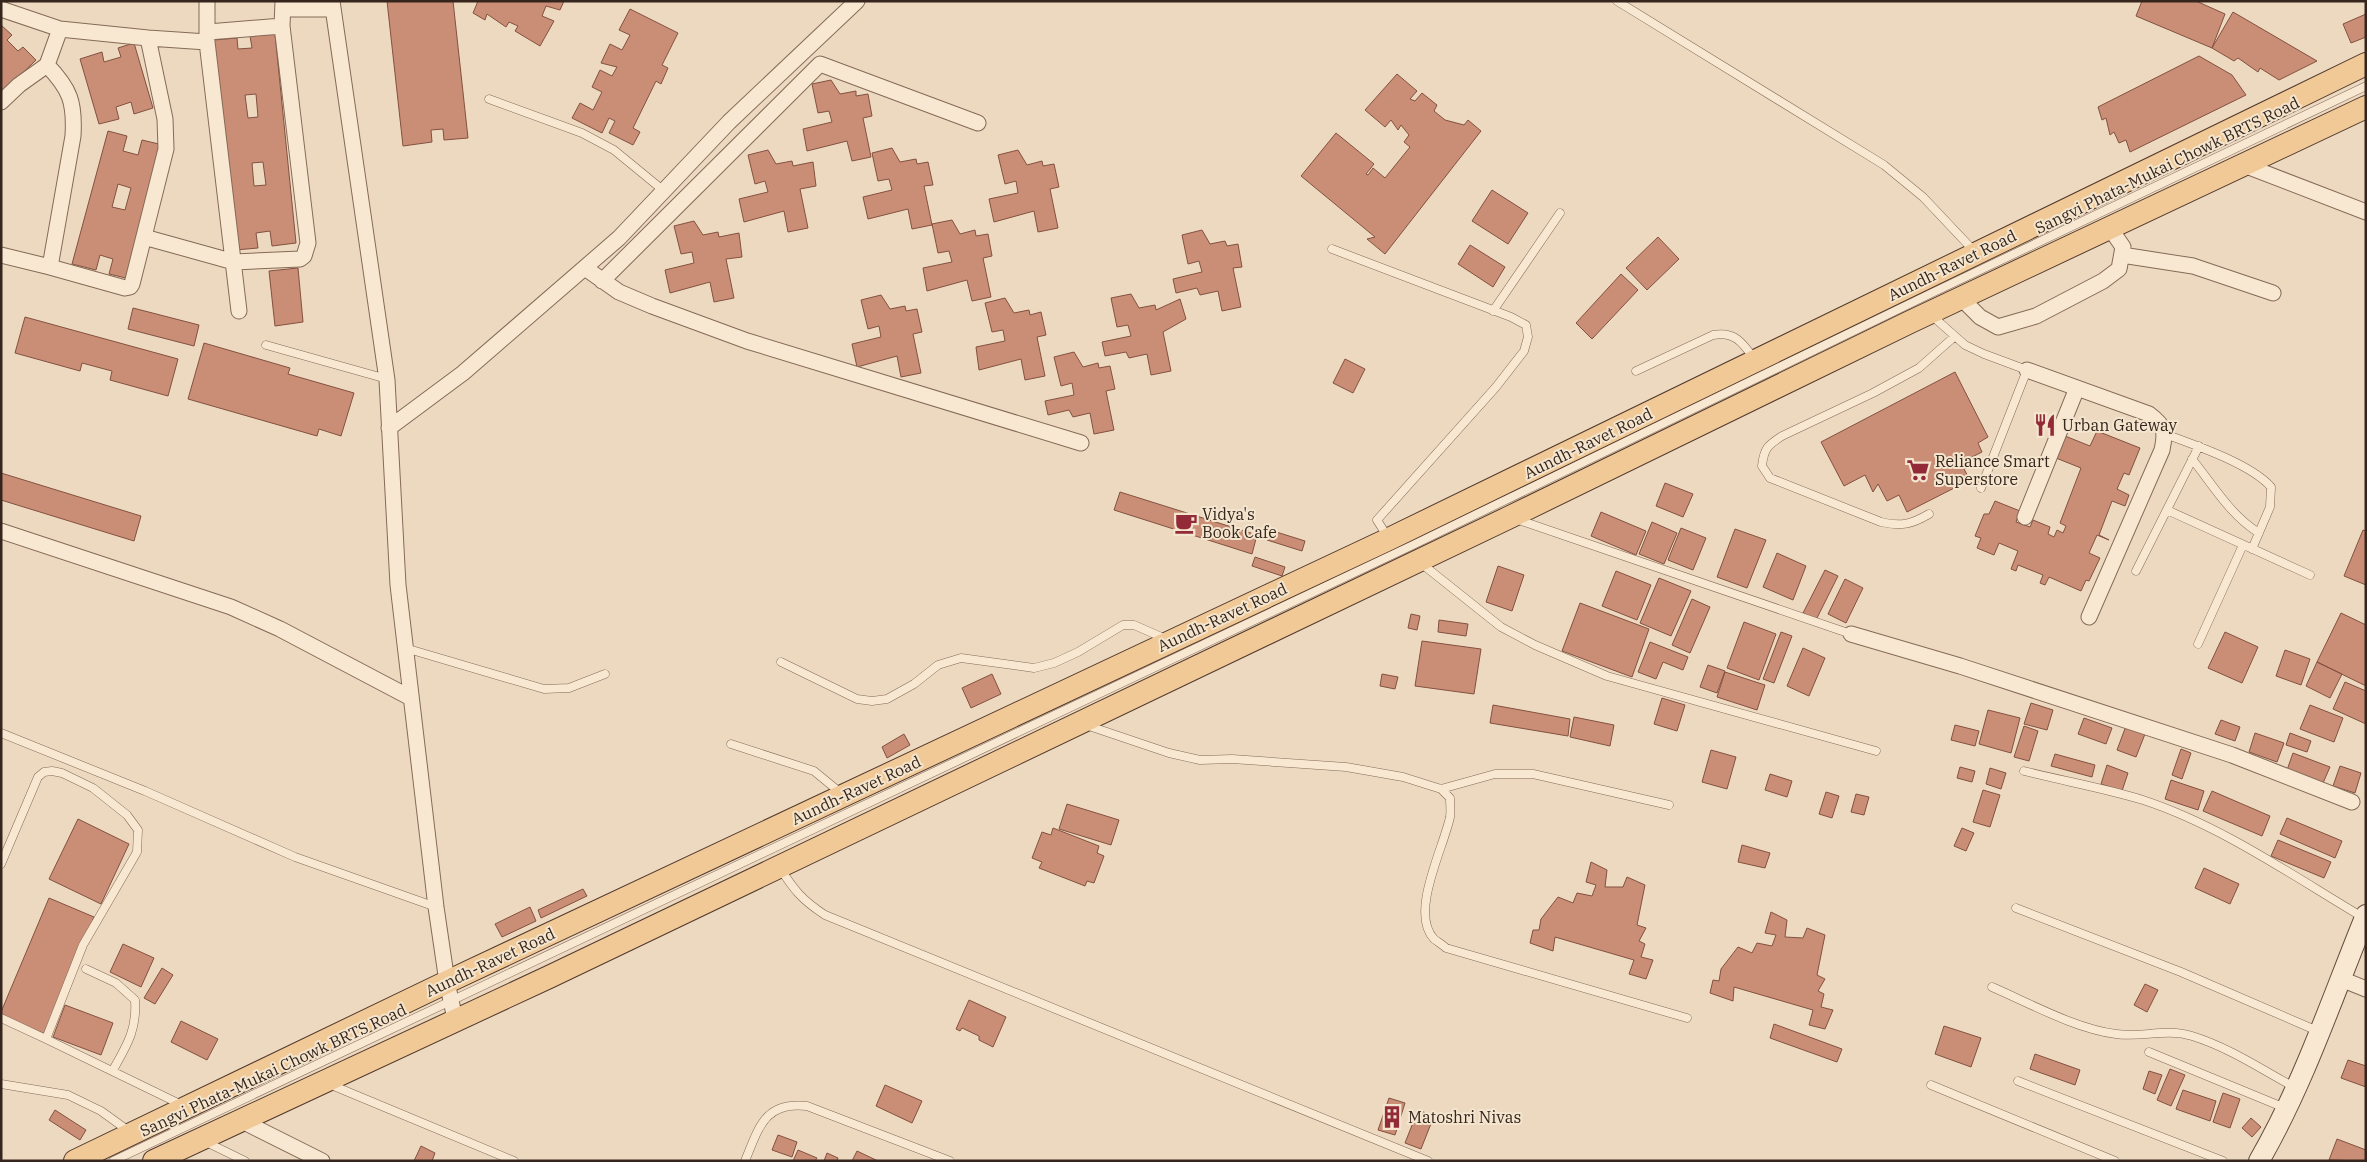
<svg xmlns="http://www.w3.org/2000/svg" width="2367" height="1162" viewBox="0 0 2367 1162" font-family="'IBM Plex Serif',serif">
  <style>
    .building { fill: #ca8e76; stroke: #83513f; fill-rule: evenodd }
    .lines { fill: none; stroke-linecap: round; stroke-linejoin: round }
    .lane-casing { stroke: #856a58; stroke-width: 9 }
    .street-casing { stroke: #856a58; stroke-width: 17 }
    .secondary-casing { stroke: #664c3c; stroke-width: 22 }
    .primary-casing { stroke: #52392d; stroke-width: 24 }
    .lane { stroke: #f8e8d2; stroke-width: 8 }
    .street { stroke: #f8e8d2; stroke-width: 15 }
    .secondary { stroke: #f8e8d2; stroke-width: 20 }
    .primary { stroke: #f0c997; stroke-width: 22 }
    .labels { text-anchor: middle; stroke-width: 4; stroke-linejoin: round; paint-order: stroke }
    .street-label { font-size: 16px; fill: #35251c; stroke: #f4e5cf }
    .poi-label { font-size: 16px; fill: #35251c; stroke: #f4e5cf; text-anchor: start }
  </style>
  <rect width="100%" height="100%" fill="#ecd9c0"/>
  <path class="building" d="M387,1H453L468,138L444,140L443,129L431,130L432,142L403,146Z
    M478,1H564L560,10L546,6L542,16L554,21L540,46L515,31L518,26L509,22L506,27L487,14L485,20L473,13Z
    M2142,1H2196L2225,14L2212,48L2136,16Z
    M630,9L678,33L662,65L668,68L661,84L656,81L633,128L640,132L633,145L609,133L615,121L609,118L602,133L572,118L580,103L593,110L602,92L592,87L600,70L612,76L617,67L601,63L610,44L622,50L630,35L619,30Z
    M2233,12L2317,61L2279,80L2260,68L2258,72L2238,58L2234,61L2212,48Z
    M2366,14V37L2351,43L2343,24Z
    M1,25L12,35L7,40L18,51L23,47L36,60L1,94Z
    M275,34L296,243L272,246L270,231L256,233L258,248L235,250L214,40L237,38L238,49L252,48L250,36ZM256,94L258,117L248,118L245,95ZM263,162L266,185L254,186L252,163Z
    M134,43L153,108L134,114L131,102L116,107L119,119L99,124L80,59L102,52L104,62L121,57L118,48Z
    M2199,56L2232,75L2246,95L2130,152L2126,140L2119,143L2114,132L2110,135L2106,118L2102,120L2098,107Z
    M1397,74L1417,91L1410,99L1415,101L1422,93L1437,105L1434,111L1445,120L1464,125L1468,120L1481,131L1385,254L1367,239L1375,237L1301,176L1336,133L1374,164L1366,174L1368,175L1373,168L1385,178L1410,147L1404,142L1409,135L1401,125L1398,130L1391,120L1385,127L1365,110Z
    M831,80L840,94L856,91V96L868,94L872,116L863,118L871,157L852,161L847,141L807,151L803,129L832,122L829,111L818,113L812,84Z
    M108,131L127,136L123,151L138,155L142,140L163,145L126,278L109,274L113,259L100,255L96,270L72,264ZM118,184L131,188L125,210L112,207Z
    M892,148L900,162L916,159L917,164L928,162L933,185L924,186L932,225L912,229L908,209L868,219L863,197L892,190L889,179L878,181L872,153Z
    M768,150L776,164L792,161L793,166L813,162L816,186L800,189L808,228L788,232L784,211L744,222L739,199L768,192L765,181L755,184L748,155Z
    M1018,150L1027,165L1042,161L1043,166L1054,164L1059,187L1050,189L1058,228L1038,232L1034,211L994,222L989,199L1018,193L1016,181L1005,184L998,155Z
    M1492,190L1528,213L1508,244L1472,221Z
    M952,220L960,234L975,230L976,236L988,234L992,256L983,258L991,297L972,301L967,280L927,291L923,268L952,262L949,251L938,253L932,224Z
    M694,221L703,235L718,232L719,237L739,233L742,257L726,259L734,298L714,302L710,282L670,293L665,270L694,263L692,252L681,254L674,226Z
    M1202,230L1210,244L1225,241L1227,246L1238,244L1242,267L1233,268L1241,307L1222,311L1218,291L1200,295L1197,288L1176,293L1173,279L1202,272L1199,261L1188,264L1182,235Z
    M1658,237L1679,259L1647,290L1626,268Z
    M1470,245L1505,267L1493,287L1458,264Z
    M298,268L303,322L275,326L269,271Z
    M1621,274L1638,290L1592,339L1576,323Z
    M1131,294L1139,308L1155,305L1156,310L1180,299L1186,319L1163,332L1171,371L1151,375L1147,354L1129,358L1126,352L1105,356L1102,342L1131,336L1128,325L1117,327L1111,298Z
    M881,295L890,309L905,306L906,311L917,309L922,332L913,334L921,373L901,377L897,356L857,367L852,344L881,337L879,326L868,329L861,300Z
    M1005,298L1014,313L1029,310L1030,315L1041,312L1046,335L1037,337L1045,376L1025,380L1021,359L979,370L976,347L1005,341L1003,330L992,332L985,303Z
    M133,308L199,325L194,346L128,329Z
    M25,317L178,359L168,396L110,380L112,371L82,363L80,371L15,353Z
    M204,343L290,368L288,374L354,393L341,436L319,429L317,436L188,399Z
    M1074,352L1083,367L1098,363L1099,368L1110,366L1115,389L1106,391L1114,430L1094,434L1090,413L1073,417L1069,410L1048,415L1045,401L1074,395L1072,383L1061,386L1054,357Z
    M1345,359L1365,369L1353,393L1333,383Z
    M1955,372L1988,437L1978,443L1982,452L1972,457L1975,464L1964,469L1970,480L1907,512L1899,495L1887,501L1878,484L1873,492L1865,475L1844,486L1821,442Z
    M2097,431L2140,448L2129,475L2124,473L2117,489L2129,495L2125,506L2112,501L2099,535L2109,540L2097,535L2089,553L2100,558L2089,581L2086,580L2081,591L2049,577L2045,585L2040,583L2043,575L2018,565L2016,571L2011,569L2018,551L1999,543L1994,555L1977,548L1981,538L1975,536L1984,514H1989L1995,501L2020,511L2016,522L2030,527L2033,520L2050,527L2048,534L2054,537L2057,530L2063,533L2066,526L2060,523L2081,468L2056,458L2065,436L2090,446Z
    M1,473L141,516L134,541L1,500Z
    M1665,483L1693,494L1683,517L1656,506Z
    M1120,492L1257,535L1252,554L1114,510Z
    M1601,512L1646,531L1636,555L1591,536Z
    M1652,522L1677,533L1664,564L1639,554Z
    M1681,528L1706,538L1693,570L1668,560Z
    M1735,529L1766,540L1747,588L1717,577Z
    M1270,530L1305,541L1302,551L1267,540Z
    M2363,530L2366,531V585L2344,576Z
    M1777,553L1806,566L1793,600L1763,587Z
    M1255,557L1285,567L1282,576L1252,566Z
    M1498,566L1524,575L1512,611L1486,602Z
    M1825,570L1838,576L1816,620L1803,613Z
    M1616,571L1651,585L1637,620L1602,606Z
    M1659,578L1691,591L1671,636L1640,623Z
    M1845,579L1863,588L1846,623L1828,614Z
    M1692,599L1710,607L1690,653L1672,645Z
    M1580,603L1649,629L1632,677L1562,651Z
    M2341,613L2366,625V686L2317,662Z
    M1411,614L1420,616L1417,630L1408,628Z
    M1439,620L1468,624L1466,636L1438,632Z
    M1744,622L1776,634L1759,680L1727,668Z
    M1781,632L1792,636L1774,683L1763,679Z
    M2225,632L2258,647L2242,683L2208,668Z
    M1422,641L1481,649L1474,694L1415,686Z
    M1650,642L1688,657L1683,670L1663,662L1656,679L1638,672Z
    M1803,648L1825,658L1809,696L1787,686Z
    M2285,650L2310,659L2301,685L2276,676Z
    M2317,662L2342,674L2330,698L2306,686Z
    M1708,665L1725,671L1717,693L1700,687Z
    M1725,672L1765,685L1757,710L1717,697Z
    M992,674L1001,694L971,708L962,688Z
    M1382,674L1398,677L1395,689L1380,686Z
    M2345,682L2366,691V724L2333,709Z
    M1662,698L1685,705L1677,731L1654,724Z
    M2031,703L2053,710L2047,730L2024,724Z
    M1493,705L1570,719L1568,736L1490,723Z
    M2310,705L2343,718L2334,742L2300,729Z
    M1988,710L2020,718L2011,753L1979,744Z
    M1574,717L1614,725L1610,746L1570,737Z
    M2084,718L2112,728L2106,744L2078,734Z
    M2221,720L2240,727L2235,741L2215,734Z
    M1955,725L1979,731L1975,746L1951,740Z
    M2024,726L2038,731L2029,761L2014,757Z
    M2126,726L2145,734L2136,757L2117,750Z
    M2255,733L2284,743L2277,762L2249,752Z
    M2290,733L2311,741L2307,752L2286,745Z
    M904,734L910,745L887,758L882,747Z
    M2181,749L2191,753L2182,779L2172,775Z
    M1711,750L1736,757L1727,789L1702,782Z
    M2293,753L2330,767L2323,783L2287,770Z
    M2055,754L2095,765L2092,777L2051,766Z
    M2107,765L2128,773L2122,791L2101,784Z
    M2340,766L2361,773L2355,793L2333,786Z
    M1960,767L1975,771L1972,782L1957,778Z
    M1990,768L2006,773L2001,789L1986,784Z
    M1770,774L1792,781L1787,797L1765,790Z
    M2171,780L2204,791L2198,810L2165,799Z
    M1983,790L2000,795L1990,827L1973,822Z
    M2212,791L2270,816L2262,836L2203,811Z
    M1826,792L1839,796L1832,818L1819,814Z
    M1856,794L1869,797L1864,815L1851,812Z
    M1067,804L1119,820L1111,845L1059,829Z
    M2287,818L2342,841L2335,858L2280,834Z
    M78,819L129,844L101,904L49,879Z
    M1053,828L1099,846L1097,853L1104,856L1094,883L1087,881L1085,886L1039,868L1042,862L1032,858L1042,832L1051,835Z
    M1962,828L1974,833L1966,851L1954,846Z
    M2278,840L2331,862L2324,878L2271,856Z
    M1742,845L1770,853L1765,868L1738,862Z
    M1591,862L1607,870L1605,887H1623L1627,877L1645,885L1637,925L1646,928L1639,941L1645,944L1641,957L1653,960L1646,979L1629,974L1634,960L1555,937L1553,951L1530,943L1533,930H1539L1541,919L1558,897L1573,903L1577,893L1592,896L1596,885L1586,882Z
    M2204,868L2239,884L2230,904L2195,888Z
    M583,889L587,896L541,918L538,910Z
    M49,898L94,917L45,1034L1,1016V1012Z
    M530,907L536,921L502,937L495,924Z
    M1771,912L1787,920L1785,937L1803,938L1807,928L1825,935L1817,975L1825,979L1818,991L1824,994L1821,1007L1833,1010L1825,1029L1809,1025L1813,1010L1734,987L1733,1001L1710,993L1713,980L1719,981L1721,969L1738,947L1752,953L1757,943L1772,946L1776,935L1765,933Z
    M123,944L154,958L141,987L110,972Z
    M162,968L173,975L155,1004L144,998Z
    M2145,984L2158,990L2147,1012L2134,1005Z
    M969,1000L1006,1017L993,1047L979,1040V1036L962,1028L960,1031L956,1029Z
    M65,1005L113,1023L101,1055L53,1037Z
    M181,1021L218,1039L207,1060L171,1042Z
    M1774,1024L1842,1049L1837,1062L1770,1038Z
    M1944,1026L1981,1038L1971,1067L1935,1054Z
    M2035,1054L2080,1070L2075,1085L2030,1069Z
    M2348,1060L2366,1066V1087L2341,1078Z
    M2170,1069L2185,1075L2171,1106L2157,1100Z
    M2149,1071L2162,1075L2155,1094L2143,1089Z
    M885,1085L922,1101L912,1123L876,1106Z
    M2183,1090L2216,1101L2210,1121L2176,1109Z
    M2223,1093L2240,1099L2230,1128L2213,1122Z
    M1389,1098L1405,1103L1395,1135L1378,1130Z
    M55,1110L86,1130L80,1140L49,1120Z
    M1418,1110L1434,1116L1421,1149L1405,1143Z
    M2251,1118L2261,1127L2252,1137L2242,1128Z
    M778,1135L797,1142L792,1157L772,1150Z
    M2337,1139L2366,1150V1161L2329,1160Z
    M421,1146L435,1153L432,1161H414Z
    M798,1150L817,1158L815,1161H793Z
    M857,1151L878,1161H852Z
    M827,1153L838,1158L837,1161H824Z"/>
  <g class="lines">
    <defs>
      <path id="lane" d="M1617,1L1884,165L1923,197L1975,252
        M489,99L582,133L614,150L664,191
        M1332,249L1511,317L1526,325L1528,337L1524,351L1496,387L1377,520L1387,536
        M1493,311L1560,213
        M1930,314L1965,345L1984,354L2027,370L1981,488
        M266,345L387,379
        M1636,371L1713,335C1735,331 1743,343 1755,360
        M2165,434C2195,445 2251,464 2271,487L2270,507L2252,549
        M2192,459C2213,485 2230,515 2259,533
        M2167,510L2310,575
        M1929,514C1912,524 1901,527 1881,522L1770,478L1762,466C1764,448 1768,445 1782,436L1873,393L1919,368L1954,337
        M1516,519L1851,634
        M1422,564L1501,627L1535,645L1607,676L1876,751
        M2136,571L2199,446
        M2198,644L2243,545
        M405,648L544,689L569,688L605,674
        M781,662L857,699L872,701L887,699L914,684L938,665L961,658L1034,668L1054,663L1078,652L1123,625H1134L1166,639
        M1086,725L1169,753L1200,760L1232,759L1346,767L1403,777L1441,789L1495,774H1533L1669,805
        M1,733L145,791L295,857L436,907
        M731,744L814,771L842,794
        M2024,771C2063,781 2104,788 2143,800C2222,826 2293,876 2364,918
        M1441,789L1450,798C1450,804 1451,811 1450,817C1444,847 1409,913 1434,939C1438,942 1443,945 1446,948L1687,1018
        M1,864L35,784L38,777L44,772L52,771L62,773L93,788L127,815L138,830L137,852L83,945L46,1039L1,1018
        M780,868C794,890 802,900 825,915L1428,1161
        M2016,908L2181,972L2320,1032
        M86,969L116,983L135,1000C137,1030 127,1045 113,1070
        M1992,987C2029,1003 2076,1029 2116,1034C2142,1038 2166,1028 2192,1036C2228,1047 2261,1069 2294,1087
        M46,1039L182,1105
        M2149,1052L2285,1108
        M2018,1081L2223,1161
        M1,1084L68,1095L101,1111L130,1132
        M329,1084L514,1161
        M1931,1085L2115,1161
        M206,1142L245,1161
        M113,1161L1413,545L1934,292L2366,86
        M745,1161C759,1127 765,1101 807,1106L950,1161"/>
      <path id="street" d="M332,1L387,380L398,585L436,907L447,982L455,1019
        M1,9L60,29L148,38L207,42V1
        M283,9H332
        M208,32L282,26
        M207,42L239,311
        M1,102L19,85L47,65L60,29
        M2244,165L2366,212
        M144,237L234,262L300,259L304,256L308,243L282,26L283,1
        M1,255L50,267L73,136C75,102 70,89 47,65
        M2122,255L2193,266L2273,293
        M50,267L125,288L130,287L132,284L166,149L165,119L148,38
        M585,268L619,292L652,306L747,341L1081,443
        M602,281L820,64L978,123
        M1961,298L1980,317L1998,327L2036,316L2103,281L2119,269L2123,247L2110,228
        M2027,370L2149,414C2165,426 2166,431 2162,450L2089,617
        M389,428L463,373L619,238L729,122L857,1
        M2025,517L2077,388
        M1,531L231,607L280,629L411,698
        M1851,634L1960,666L2232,755L2352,802
        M2341,979L2366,989
        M240,1120L322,1161"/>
      <path id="secondary" d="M2259,1161C2304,1083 2332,998 2366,915"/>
      <path id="primary" d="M75,1161L447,982L1389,539L2366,64
        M154,1161L549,977L1510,517L1910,322L2366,107"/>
    </defs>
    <use href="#lane" class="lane-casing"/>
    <use href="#street" class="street-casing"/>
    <use href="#secondary" class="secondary-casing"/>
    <use href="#primary" class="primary-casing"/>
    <use href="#lane" class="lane"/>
    <use href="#street" class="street"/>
    <use href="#secondary" class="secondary"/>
    <use href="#primary" class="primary"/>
  </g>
  <defs>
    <symbol id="restaurant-bare" viewBox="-9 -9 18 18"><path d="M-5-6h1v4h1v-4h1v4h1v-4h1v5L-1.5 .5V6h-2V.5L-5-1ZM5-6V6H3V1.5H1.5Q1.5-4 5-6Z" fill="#922a38" stroke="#f4e5cf" stroke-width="2.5" paint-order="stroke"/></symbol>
    <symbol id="supermarket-bare" viewBox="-9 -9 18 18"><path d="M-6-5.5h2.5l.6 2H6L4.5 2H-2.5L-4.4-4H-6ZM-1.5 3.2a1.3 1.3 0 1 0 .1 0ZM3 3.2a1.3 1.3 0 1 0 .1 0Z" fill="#922a38" stroke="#f4e5cf" stroke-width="2.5" paint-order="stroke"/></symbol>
    <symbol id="cafe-bare" viewBox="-9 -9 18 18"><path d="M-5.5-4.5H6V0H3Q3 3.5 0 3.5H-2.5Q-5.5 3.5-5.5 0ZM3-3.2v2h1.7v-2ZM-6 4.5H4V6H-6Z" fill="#922a38" stroke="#f4e5cf" stroke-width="2.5" paint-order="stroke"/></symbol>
    <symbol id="building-bare" viewBox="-9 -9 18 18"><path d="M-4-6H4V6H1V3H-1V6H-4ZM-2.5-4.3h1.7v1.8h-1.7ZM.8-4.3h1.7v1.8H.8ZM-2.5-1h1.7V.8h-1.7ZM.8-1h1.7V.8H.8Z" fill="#922a38" stroke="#f4e5cf" stroke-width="2.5" paint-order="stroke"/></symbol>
  </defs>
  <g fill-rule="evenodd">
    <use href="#restaurant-bare" x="2029" y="409" width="32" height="32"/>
    <use href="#supermarket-bare" x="1902" y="454" width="32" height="32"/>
    <use href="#cafe-bare" x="1170" y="507" width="32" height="32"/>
    <use href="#building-bare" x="1376" y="1101" width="32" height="32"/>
  </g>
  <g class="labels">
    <g class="street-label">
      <text transform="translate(2167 165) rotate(-26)" y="6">Sangvi Phata-Mukai Chowk BRTS Road</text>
      <text transform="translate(1952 265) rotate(-26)" y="6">Aundh-Ravet Road</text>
      <text transform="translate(1588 443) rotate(-26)" y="6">Aundh-Ravet Road</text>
      <text transform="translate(1222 617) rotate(-25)" y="6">Aundh-Ravet Road</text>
      <text transform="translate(856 790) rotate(-25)" y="6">Aundh-Ravet Road</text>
      <text transform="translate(490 962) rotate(-25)" y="6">Aundh-Ravet Road</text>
      <text transform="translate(273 1070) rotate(-25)" y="6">Sangvi Phata-Mukai Chowk BRTS Road</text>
    </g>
    <g class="poi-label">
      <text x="2062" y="431">Urban Gateway</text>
      <text x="1935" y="467">Reliance Smart<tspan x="1935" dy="18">Superstore</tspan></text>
      <text x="1202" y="520">Vidya's<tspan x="1202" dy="18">Book Cafe</tspan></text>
      <text x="1408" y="1123">Matoshri Nivas</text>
    </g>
  </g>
  <rect width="2367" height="1162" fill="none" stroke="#35251c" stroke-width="5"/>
</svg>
